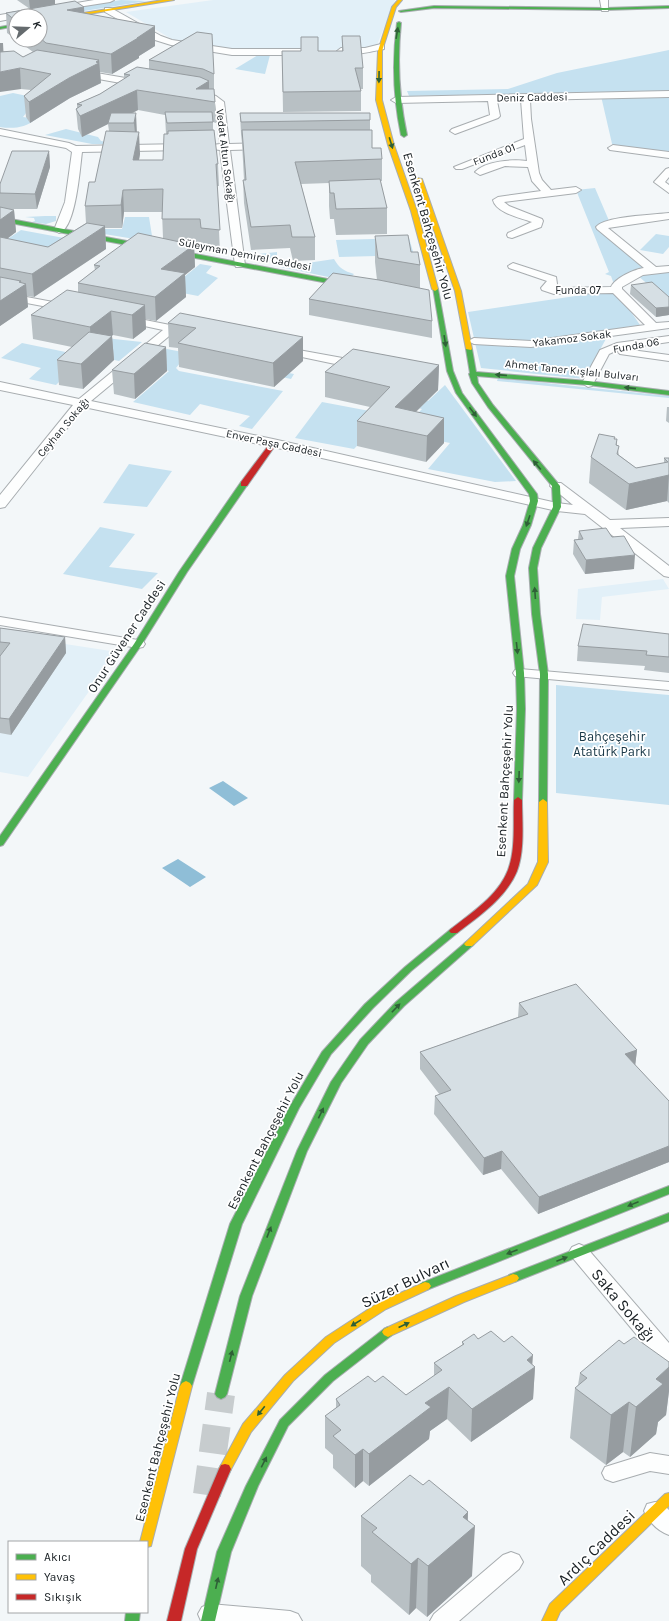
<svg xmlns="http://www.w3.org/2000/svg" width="669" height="1621" viewBox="0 0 669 1621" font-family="Karla,sans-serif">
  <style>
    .built { fill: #e2f0f8 }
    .green { fill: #c5e1f0 }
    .water { fill: #8fbed7 }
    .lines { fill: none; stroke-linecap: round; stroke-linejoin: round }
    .primary-tunnel { stroke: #c7ccce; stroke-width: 28; stroke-dasharray: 28 14; stroke-linecap: butt }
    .street-casing { stroke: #a8adb0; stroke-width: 2 }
    .fast-casing { stroke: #a8adb0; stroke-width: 2 }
    .slow-casing { stroke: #a8adb0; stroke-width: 2 }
    .jam-casing { stroke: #a8adb0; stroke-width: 2 }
    .street { fill: #fdfefe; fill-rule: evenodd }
    .fast { fill: #4caf50; fill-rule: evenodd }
    .slow { fill: #ffc107; fill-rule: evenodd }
    .jam { fill: #c62828; fill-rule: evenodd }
    .wall { fill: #b8c0c4; fill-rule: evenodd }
    .shaded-wall { fill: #969ca0 }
    .building { fill: #d6dfe4; stroke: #969ca0 }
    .oneway { fill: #2f6037 }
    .labels { text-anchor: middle; stroke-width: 3.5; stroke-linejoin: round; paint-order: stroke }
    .far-street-label { font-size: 11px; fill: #181f23; stroke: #fff }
    .street-label { font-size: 13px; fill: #181f23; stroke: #fff }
    .park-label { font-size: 13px; fill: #193847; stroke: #fff }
    .near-street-label { font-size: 16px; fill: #181f23; stroke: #fff }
  </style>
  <rect width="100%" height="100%" fill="#f3f7f9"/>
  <path class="built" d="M213,0H395L377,45L364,49L259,52L180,44L126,12Z
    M663,579L669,589L602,597L600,620L576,619L578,589Z
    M0,634L117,652L28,777L0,772Z"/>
  <path class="green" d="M121,0L147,1L40,18V16H19Z
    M669,50V91L409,96L407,91L508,89L557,73Z
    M258,55H270L265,74L235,69Z
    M13,93L32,97L30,108L23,117L36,119C25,128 13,129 0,127V96Z
    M669,94V155L613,148L601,96Z
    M66,129L98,137L101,141L117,144H92L45,135Z
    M595,188L610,223L602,226L654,271L669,269V303L636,274L616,290L640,325L526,342L474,338L468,312L616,290L611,276L605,274L609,272L576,190Z
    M45,216H56V221L46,224L32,222L35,221L34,218L25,217Z
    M125,217H149L153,242L98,233L102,229H122Z
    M21,230L91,243L53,267L0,244Z
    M656,234L669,236V247L663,254L640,250Z
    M409,238L414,255L339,257L336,240Z
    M277,252V259L266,258L251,261L250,255Z
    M334,259C339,268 344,271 354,274L347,281L281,267Z
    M200,264L212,266L206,273L218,278L198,296L106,278L178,282Z
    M50,323L114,339L142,342L119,361L92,355Z
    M607,337L584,379L481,368L475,343L534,347Z
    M22,343L85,356L56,385L29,379L41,368L1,358Z
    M167,349L294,374L291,379L185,357L176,368L179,371L283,391L252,429L239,426L250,416L200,404L190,415L133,402L169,371L143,363Z
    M498,378L669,396V398L497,381Z
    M336,382L428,401L445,385L516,481L495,482L428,469L450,443L374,428L354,449L295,438L322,402L412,419L422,409L332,387Z
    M129,464L172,471L147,507L103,503Z
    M100,527L135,534L109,567L158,573L142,589L63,574Z
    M556,685L669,695V805L556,793Z"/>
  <path class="water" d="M223,781L248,798L234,806L209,788Z
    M178,859L206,877L190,887L162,868Z"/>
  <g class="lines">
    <path class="primary-tunnel" d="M207,1495L221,1394"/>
    <defs>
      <path id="street" d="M94,0H114L110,2L59,10L55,8L59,6Z
        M600,0H608V11H602Z
        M105,8H111L161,36L172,40L232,49H304L308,52L304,55H232L171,45L155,40L105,12Z
        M28,10L32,13L31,15L16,16V18L0,21V15Z
        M381,44L384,45V49C373,51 345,59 337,51L341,48H365Z
        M79,70L143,81L148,84L143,87L76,75V71Z
        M195,90L216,96L224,102L229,144L264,143L269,146L264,149L230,150L245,265L244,267H236L235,265L220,150L212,149L210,147L212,145L220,144L215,103L192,95V91Z
        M669,91V97L530,100L531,119L539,173L542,180L551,190L576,187L581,190L576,193L504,202L509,206L542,219L543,221L541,227L512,238L508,237L507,235L508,233L532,222C521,218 496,213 493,200L498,197L541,191L532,181L528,167L505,166L480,175L475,172C485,161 513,159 527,161L525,145L462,169H456L454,167L524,139L521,100L497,101L500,116L498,118L455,134L450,131L452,129L490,115L488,101L396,103L391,100L396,97Z
        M0,129L69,143L76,146L184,144L189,147L184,150L82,152C80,167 76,229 59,233L54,230L65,202L72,152L66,148L0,135Z
        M613,145L669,152V158L610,150L608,148Z
        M669,168V177L665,182L669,185V193L654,182L666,169Z
        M669,213V219L608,228L656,267L669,266V272L643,275L622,287V289L656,323L669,322V328L531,347L474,344L468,341L474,338L531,341L645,325L613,293L554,294L542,290L541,288L547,281L509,268L508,266L513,263L556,277L557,284L555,288L611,287C615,278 635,269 644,268L597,229L596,227C605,216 653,215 669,213Z
        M0,292L69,305L75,308L69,311L0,298Z
        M125,316L190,329L196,332L190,335L174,332L91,401L273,439L557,503L573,505L550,486L551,483H561L610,520L669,518V526L620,528L669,566V577L664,576L585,514L557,511L273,447L84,407L5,507L0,508V495L73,405L0,390V382L79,399L163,330L121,321L119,319L121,317Z
        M669,336V342L620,349L609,354L592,386L588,387L582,383L600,350L617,343Z
        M282,347L359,361L365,365L359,369L278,352L276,350Z
        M624,349L669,355V361L620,354L618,352L620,350Z
        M0,617L138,640L143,641L145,644L143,647L138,648L0,625Z
        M520,669L669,682V690L515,676L513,673L515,670Z
        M579,1244L586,1247L669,1343V1366L661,1364L572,1257L569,1252L572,1247Z
        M650,1453L669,1456V1474L650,1471L613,1482L605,1479L602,1473L605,1467Z
        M655,1502L663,1504L669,1510V1535C658,1531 649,1522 644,1511L647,1504Z
        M511,1552L519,1555L523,1562L519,1569L459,1621H430L434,1614L503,1555Z
        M210,1604L290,1611L298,1614L302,1621H201L198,1614L202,1607Z"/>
      <path id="fast" d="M434,6L605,8L669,6V8L605,10L434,8L401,12L399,11Z
        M399,22L401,23C397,61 399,97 407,135L404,137L401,135C393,97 392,61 397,23Z
        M16,24V26L0,29V27Z
        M0,217L354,284L357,286L354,288L0,221Z
        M433,288L438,289L453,371L462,393L537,494L538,501L531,525L520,549L514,576L524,673L525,709L522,800L518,803L514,800L517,709L516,673L506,576L512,549L523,525L530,501L529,494L456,393L447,371Z
        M469,347L472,349L476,372L588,381L669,391V395L588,385L477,376L478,383L493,405L560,486L561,507L541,548L537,568L540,614L548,674L547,802L543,805L539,802L540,674L532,614L529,568L533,548L553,507L552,486L488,407L472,383L469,374L470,373L466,349Z
        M241,482H244L248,484L187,572L142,644L3,845L0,846V836L134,644L179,572Z
        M454,928L457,929L459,931L457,933L411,971L373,1008L331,1054L299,1108L242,1224L192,1386L190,1389L186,1391L182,1389L180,1386L230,1224L289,1108L322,1052L365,1004L405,967L451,929Z
        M469,941L472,942L474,944L472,946L404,1006L368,1044L341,1083L307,1151L252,1296L227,1394L225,1397L221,1399L217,1397L215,1394L240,1296L297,1151L331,1082L360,1040L396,1002L466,942Z
        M669,1186V1194L429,1289L425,1290L421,1289L419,1286L421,1283Z
        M669,1213V1221L517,1281L513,1282L509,1281L507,1278L509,1275Z
        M388,1327L392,1329L394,1332L392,1335L333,1381L288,1426L258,1486L231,1552L215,1621H201L217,1552L246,1486L280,1420L325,1375L384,1329Z
        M126,1612H140L139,1621H125Z"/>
      <path id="slow" d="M163,0H174L40,22V20Z
        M398,0H402L396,7L382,51V100L394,145L417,211L438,289L435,291L432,289L411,211L388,145L376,100L378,51L392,7Z
        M417,178L422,179L461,291L472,349L471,350L466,349L455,291L416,179Z
        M543,799L547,802L548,862L537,885L472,946H466L464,944L466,942L528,884L538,862L539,802Z
        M513,1274L517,1275L519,1278L517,1281L464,1302L392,1335L388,1337L384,1335L382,1332L384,1329L456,1296Z
        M425,1282L429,1283L431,1286L429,1289L386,1309L334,1343L293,1381L251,1432L229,1473L225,1474L221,1473L219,1469L243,1424L285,1375L326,1337L378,1303Z
        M186,1381L190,1383L192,1386L152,1542L151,1546L147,1547V1542H140L180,1386L182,1383Z
        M669,1493V1506L560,1612L556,1621H542L550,1604L665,1494Z"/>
      <path id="jam" d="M273,441L277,443L247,486H241V482L271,442Z
        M518,797L522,800C522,822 525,850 517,871C506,898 479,916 457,933H451L449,931L451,929C471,913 498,896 508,870C516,849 513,822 514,800Z
        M225,1464L229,1465L231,1469L197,1549L181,1621H167L185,1549L219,1469L221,1465Z"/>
    </defs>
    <use href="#street" class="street-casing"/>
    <use href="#fast" class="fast-casing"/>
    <use href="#slow" class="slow-casing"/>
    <use href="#jam" class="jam-casing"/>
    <use href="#street" class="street"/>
    <use href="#fast" class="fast"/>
    <use href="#slow" class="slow"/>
    <use href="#jam" class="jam"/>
  </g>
  <path class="wall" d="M17,0H55V4L84,7V13L155,46L139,56V58L112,74L100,72L101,83L70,98L30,123L26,117L24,96L31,90L21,89L3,51L23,57L33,52L17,40H40V16H16V39L7,33L6,13L30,9Z
    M197,32L214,74V94L215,102L216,123L213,122V130L218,164L219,186H217L220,253L201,251V242H181L194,245L195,267L185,275L186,297L156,321L145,319L146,329L133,339L113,335L111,336H112L114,360L83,389L59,385L57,360L72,347L33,339L31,315L78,292V283L95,270L94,265L163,238L162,212H124L122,228H105L106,249L34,297L27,296L28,307L0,326V184L49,151L50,167L37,209H11L14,210L16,232L7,239L48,247L86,223L85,206L95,182L109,131L108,124L82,137L78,129L76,109L77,108V104L100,94L124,79V74L149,69V60ZM138,110L165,115L166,134L163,160H139L140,154L133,113Z
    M342,36L363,68V89H361V111L283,112L282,51H301L318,37V51H342Z
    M240,113H370V130L372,148L382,159V181H380L387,208V234L336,235L334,219H330L329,206V183L301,184L315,237V260L293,261L290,248L251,250L244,203L243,180H244L242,143L241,134Z
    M375,236L411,252L420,265V289L432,321V338L309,315V299L377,280L375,262Z
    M631,285L669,297V315L656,317L630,294Z
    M168,323L303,337V361L274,387L179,367L178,348L169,347Z
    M166,347L167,371L135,399L114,394L112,370Z
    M439,365L438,390L416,412L444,418V443L426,462L357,446V421L370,407L325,397V372Z
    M667,407H669V423L666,421Z
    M614,439H617V445L619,455L636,468L664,463V458H669V503L667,501L626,510L589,483L591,457Z
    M579,531L612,537L634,569L585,574L573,554L574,540L578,539Z
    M0,628L65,637L66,653L11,735L0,733Z
    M669,634V673L644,670L645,666L577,661L578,646Z
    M519,1003L637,1050L635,1065L669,1101V1162L538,1214L501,1169L483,1175L434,1114L435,1096L440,1095L420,1069V1052L518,1017Z
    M478,1339L504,1342L535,1367L533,1399L471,1442L447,1419L430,1431L429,1439L369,1486L363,1481L355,1488L333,1468V1455L325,1448V1416L336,1408V1399L375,1382L406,1395L434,1376V1363L462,1345V1342Z
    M624,1344L669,1362V1391L666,1415L658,1422L656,1434L630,1457L623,1452L606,1465L570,1438L575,1388L578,1385L580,1373Z
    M423,1485L468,1512V1520L472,1576L427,1617L416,1608L409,1615L371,1582V1575L361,1566V1516Z"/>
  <path class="shaded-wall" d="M29,0H55V5L30,9Z
    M84,7L85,27L67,10Z
    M155,26V46L139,56V58L112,74L111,54Z
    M0,43H3L4,62L0,63Z
    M99,60L101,83L70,98L30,123L29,102Z
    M20,68L21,89L0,92V72Z
    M209,81V101L196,89Z
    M137,90L138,110L111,123H108V124L82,137L80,116Z
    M136,113L137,134L136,144L134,123Z
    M139,132L140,154L135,182L133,160Z
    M49,151L50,167L37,209L35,194Z
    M123,190L124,212L122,228L121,205Z
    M14,210L16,232L0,244V220Z
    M105,226L106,249L34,297L32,274Z
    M194,245L195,267L185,275L186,297L156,321L155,297L161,269Z
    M21,281L22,286L26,284L28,307L0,326V301Z
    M145,305L146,329L133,339L132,315Z
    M669,307V315L656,317V308Z
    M111,311L113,335L91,351L90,327Z
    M112,336L114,360L83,389L81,364Z
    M303,337V361L274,387L273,363Z
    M166,347L167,371L135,399L134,374Z
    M439,365L438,390L397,430L395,407Z
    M444,418V443L426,462L427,436Z
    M669,475L667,501L626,510L629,484Z
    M635,555L634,569L585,574L586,560Z
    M65,637L66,653L11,735L9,719Z
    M637,1050L635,1067L625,1054Z
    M669,1146V1162L538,1214L539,1197Z
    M502,1151L501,1169L483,1175L484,1158Z
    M533,1355L532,1369L535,1367L533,1399L471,1442L472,1409L527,1360Z
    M669,1367V1391L666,1415L658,1422L656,1434L630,1457L636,1407L656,1379Z
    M449,1387L447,1419L430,1431L429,1439L369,1486V1454L425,1403Z
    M629,1402L623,1452L606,1465L611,1415Z
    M363,1449V1481L355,1488V1455Z
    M468,1512L467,1532L475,1526L472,1576L427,1617L428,1566L463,1517Z
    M418,1558L416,1608L409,1615L411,1564Z"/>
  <path class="building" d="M75,1L84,7L67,10L155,26L137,38H138L111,54L46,43L40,38V16H16V21L6,13Z
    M197,32L212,34L214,74L203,69L149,60Z
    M342,36H360L363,68H355L361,91L283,92L282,51H301V37H318V51H343Z
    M37,50L99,60L96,62L99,63L69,78L29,102L24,96L51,74L20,68L0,72V52L14,51L23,57Z
    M137,67L200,77L209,81L196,89H214L215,102L137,90L80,116L76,109L82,105L77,104L100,94L130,75L124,74Z
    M165,112H212L213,122L167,123Z
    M111,113H136L134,123H108Z
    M240,113H370V120L241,122Z
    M214,130L218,164H216L220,230L201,228L200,219H162L163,189L123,190L121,205L85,206L89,182H95L106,131L139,132L133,160H163L164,134H168V131Z
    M242,130H372V148H381L382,159L295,162L315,237H292L290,225L251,227L243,180H246Z
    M12,151H49L35,194L0,193V184Z
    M380,179L387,208L336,209L334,193H330L329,181Z
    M0,207L14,210L0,220Z
    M87,223L105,226L32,274L0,268V237L48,247Z
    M138,233L194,245L161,269L185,273L155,297L78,283L100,266L94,265Z
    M408,235L411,252H418L420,265L378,258L375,236Z
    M333,273L379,280L429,290L432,321L309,299Z
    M0,277L21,281L19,282L26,284L0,301Z
    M652,282L669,297V307L656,308L631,285Z
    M67,290L145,305L132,315L111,311L90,327L31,315Z
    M180,313L303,337L273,363L178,343L196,328L168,323Z
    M89,332L112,336L81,364L57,360Z
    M145,343L166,347L134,374L112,370Z
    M353,349L439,365L395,407L444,418L427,436L357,421L390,387L325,372Z
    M599,434L615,437L614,439H617L616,445L619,446L617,454L636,468L668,462L664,458H669V475L629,484L591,457Z
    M606,528L612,537L624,536L635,555L586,560L574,540L583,539L579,531Z
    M583,624L669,634V657L646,655L647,651L578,646Z
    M0,628L65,637L9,719L0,718V656L10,643L0,642Z
    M576,984L637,1050L625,1054L669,1101V1146L539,1197L502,1151L484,1158L435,1096L451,1090L420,1052L528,1014L519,1003Z
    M491,1331L504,1342L512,1336L533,1355L527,1360L535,1367L472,1409L449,1387L425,1403L431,1407L369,1454L363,1449L355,1455L333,1436L341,1430L325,1416L340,1405L336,1399L368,1376L375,1382L383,1376L406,1395L442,1370L434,1363L464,1344L462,1342L474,1334L478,1339Z
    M634,1337L669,1362V1367L656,1379L663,1384L636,1407L629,1402L611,1415L575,1388L587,1378L580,1373L619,1340L624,1344Z
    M410,1475L423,1485L429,1480L468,1512L463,1517L475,1526L428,1566L418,1558L411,1564L372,1532L377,1528L361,1516Z"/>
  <defs><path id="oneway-solid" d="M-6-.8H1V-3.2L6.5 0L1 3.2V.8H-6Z"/></defs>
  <g class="oneway">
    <use href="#oneway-solid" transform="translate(397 33) rotate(-81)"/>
    <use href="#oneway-solid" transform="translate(379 77) rotate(91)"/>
    <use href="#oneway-solid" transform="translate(391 143) rotate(73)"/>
    <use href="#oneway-solid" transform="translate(445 341) rotate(81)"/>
    <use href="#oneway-solid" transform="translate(501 375) rotate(-175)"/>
    <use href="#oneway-solid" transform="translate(630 388) rotate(-174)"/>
    <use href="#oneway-solid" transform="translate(473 412) rotate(53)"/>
    <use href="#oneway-solid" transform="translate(537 465) rotate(-130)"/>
    <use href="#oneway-solid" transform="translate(528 521) rotate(109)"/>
    <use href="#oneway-solid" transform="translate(535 593) rotate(-94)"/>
    <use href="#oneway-solid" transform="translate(517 648) rotate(84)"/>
    <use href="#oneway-solid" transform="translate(519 777) rotate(92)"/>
    <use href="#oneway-solid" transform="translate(396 1008) rotate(-46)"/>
    <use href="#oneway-solid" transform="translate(321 1113) rotate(-64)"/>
    <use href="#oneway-solid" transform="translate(633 1204) rotate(158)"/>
    <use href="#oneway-solid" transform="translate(269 1232) rotate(-69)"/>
    <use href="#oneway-solid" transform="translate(512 1252) rotate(159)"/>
    <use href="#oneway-solid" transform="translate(562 1259) rotate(-21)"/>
    <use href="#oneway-solid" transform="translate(356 1323) rotate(148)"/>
    <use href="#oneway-solid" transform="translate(404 1325) rotate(-25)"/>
    <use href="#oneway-solid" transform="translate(231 1356) rotate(-76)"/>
    <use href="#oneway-solid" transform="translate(261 1411) rotate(129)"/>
    <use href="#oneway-solid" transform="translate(264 1462) rotate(-63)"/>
    <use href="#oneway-solid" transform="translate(217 1583) rotate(-77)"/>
  </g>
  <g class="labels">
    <g class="far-street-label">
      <text transform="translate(532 97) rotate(-1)" y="4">Deniz Caddesi</text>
      <text transform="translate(494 154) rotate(-21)" y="4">Funda 01</text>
      <text transform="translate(226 156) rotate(83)" y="4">Vedat Altun Sokağı</text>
      <text transform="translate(245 254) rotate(11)" y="4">Süleyman Demirel Caddesi</text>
      <text x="578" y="294">Funda 07</text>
      <text transform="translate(572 338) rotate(-7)" y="4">Yakamoz Sokak</text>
      <text transform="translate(636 345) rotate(-10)" y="4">Funda 06</text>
      <text transform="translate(572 370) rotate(6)" y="4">Ahmet Taner Kışlalı Bulvarı</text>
      <text transform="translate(63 427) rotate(-50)" y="4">Ceyhan Sokağı</text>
      <text transform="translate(274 443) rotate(12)" y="4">Enver Paşa Caddesi</text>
    </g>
    <g class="street-label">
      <text transform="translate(429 226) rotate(74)" y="5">Esenkent Bahçeşehir Yolu</text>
      <text transform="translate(126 636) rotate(-57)" y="5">Onur Güvener Caddesi</text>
      <text transform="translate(504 781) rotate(-87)" y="5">Esenkent Bahçeşehir Yolu</text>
      <text transform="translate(265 1140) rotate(-63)" y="5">Esenkent Bahçeşehir Yolu</text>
      <text transform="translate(157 1447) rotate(-76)" y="5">Esenkent Bahçeşehir Yolu</text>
    </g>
    <g class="park-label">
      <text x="612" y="741">Bahçeşehir<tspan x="612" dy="15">Atatürk Parkı</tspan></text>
    </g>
    <g class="near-street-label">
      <text transform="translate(405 1282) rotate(-26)" y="6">Süzer Bulvarı</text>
      <text transform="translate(624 1305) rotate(50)" y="6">Saka Sokağı</text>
      <text transform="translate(596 1547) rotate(-44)" y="6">Ardıç Caddesi</text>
    </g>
  </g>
  <rect x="8" y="1541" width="140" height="72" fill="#ffffff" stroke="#a3a5a7"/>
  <rect x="16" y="1554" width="20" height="6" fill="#4caf50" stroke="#a3a5a7"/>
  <text x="44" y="1561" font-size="12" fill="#181f23">Akıcı</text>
  <rect x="16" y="1574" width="20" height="6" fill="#ffc107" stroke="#a3a5a7"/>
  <text x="44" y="1581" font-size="12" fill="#181f23">Yavaş</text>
  <rect x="16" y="1594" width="20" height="6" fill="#c62828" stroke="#a3a5a7"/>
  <text x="44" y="1601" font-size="12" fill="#181f23">Sıkışık</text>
  <g transform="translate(28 28) rotate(71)"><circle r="19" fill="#ffffff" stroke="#a3a5a7"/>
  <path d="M0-3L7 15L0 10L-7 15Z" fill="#656b6e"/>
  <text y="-6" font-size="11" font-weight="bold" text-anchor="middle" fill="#181f23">K</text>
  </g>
</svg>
